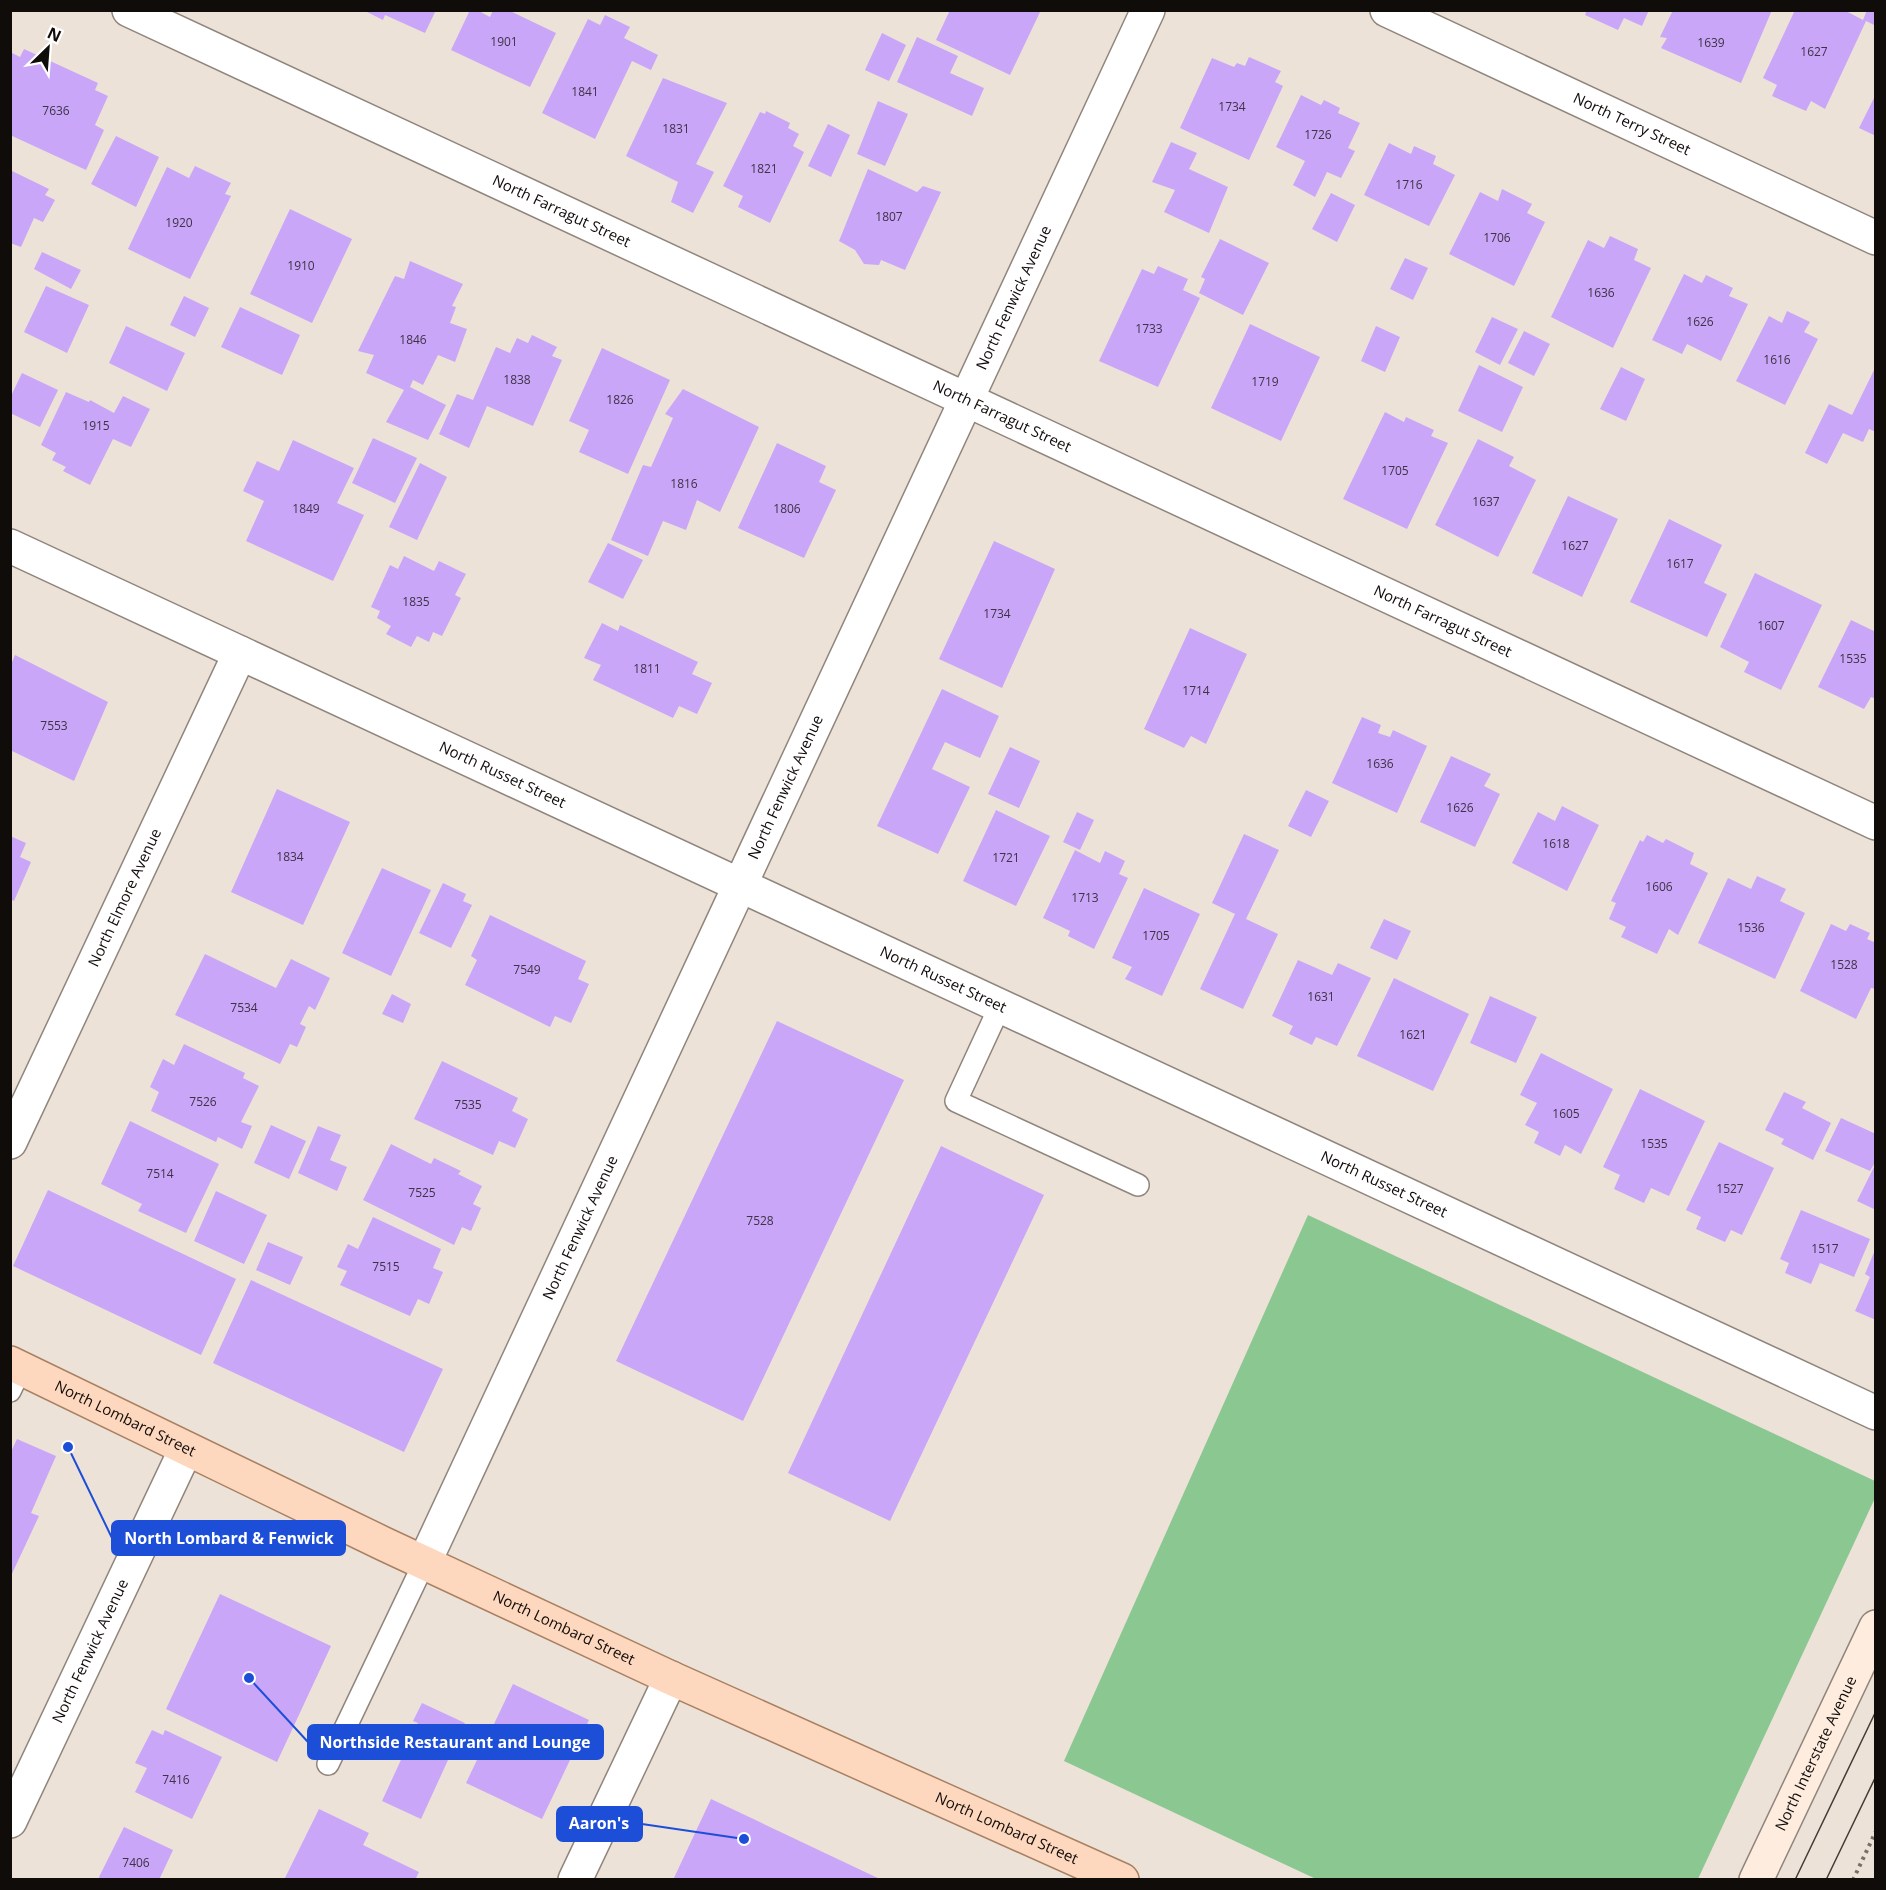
<svg xmlns="http://www.w3.org/2000/svg" width="1886" height="1890" viewBox="0 0 1886 1890" font-family="'Open Sans',sans-serif">
  <style>
    .green { fill: #8bc790 }
    .building { fill: #c9a6f8 }
    .lines { fill: none; stroke-linecap: round; stroke-linejoin: round }
    .lane-casing { stroke: #90857c; stroke-width: 24 }
    .street-casing { stroke: #90857c; stroke-width: 36 }
    .secondary-casing { stroke: #90857c; stroke-width: 36 }
    .primary-casing { stroke: #a98062; stroke-width: 36 }
    .path { stroke: #766f68; stroke-width: 4; stroke-dasharray: 3 4.5; stroke-linecap: butt }
    .lane { stroke: #fff; stroke-width: 21 }
    .street { stroke: #fff; stroke-width: 33 }
    .secondary { stroke: #feecde; stroke-width: 33 }
    .primary { stroke: #fdd8be; stroke-width: 33 }
    .tram { stroke: #423c37; stroke-width: 1.5 }
    .labels { text-anchor: middle; stroke-width: 4.5; stroke-linejoin: round; paint-order: stroke }
    .number-label { font-size: 12px; fill: #3e3245 }
    .street-label { font-size: 15px; fill: #100c09; stroke: #fff }
    .leader { fill: none; stroke: #1d4ed8; stroke-width: 2 }
    .callout-dot { fill: #1d4ed8; stroke: #fff; stroke-width: 2 }
    .callout { fill: #1d4ed8; stroke: #1d4ed8; stroke-width: 2 }
    .callout-label { font-size: 16px; text-anchor: middle; font-weight: bold; fill: #fff }
  </style>
  <rect width="100%" height="100%" fill="#ede2d8"/>
  <path class="green" d="M1308,1215L1875,1481V1498L1698,1879H1316L1064,1761Z"/>
  <path class="building" d="M363,10H436L425,33L385,15L383,20Z
    M470,10H477L490,17L493,10H508L556,33L530,87L451,50Z
    M950,10H1041L1010,75L936,40Z
    M1587,10H1649L1642,26L1624,18L1618,30L1585,15Z
    M1673,10H1772L1741,83L1661,48L1667,38L1660,37Z
    M1795,10H1844L1863,20L1867,10H1876V26L1866,21L1825,109L1811,101L1806,111L1772,96L1777,85L1763,78Z
    M605,15L630,27L624,38L658,55L651,70L632,61L595,139L542,113L588,19L600,25Z
    M882,33L906,45L889,81L865,70Z
    M917,37L958,56L950,73L984,88L972,116L897,82Z
    M24,49L98,83L95,90L108,96L95,125L104,130L86,170L10,135V52L20,57Z
    M1249,57L1281,71L1275,82L1283,86L1249,160L1180,128L1212,58L1234,67L1237,63L1245,66Z
    M663,78L727,103L696,164L714,172L693,213L671,202L678,182L626,156Z
    M1876,94V136L1859,128Z
    M1301,95L1321,105L1324,100L1340,108L1338,113L1360,123L1348,148L1355,151L1341,178L1327,172L1315,197L1293,185L1305,161L1276,147Z
    M878,101L908,114L885,166L857,154Z
    M766,111L790,123L788,128L799,134L793,146L804,152L770,223L738,207L743,196L723,186L760,112L765,114Z
    M828,124L850,135L831,177L808,166Z
    M116,136L159,157L136,207L91,184Z
    M1171,142L1197,153L1189,169L1228,187L1209,233L1164,212L1175,190L1152,182Z
    M1389,143L1411,154L1414,146L1436,156L1433,164L1455,175L1429,226L1364,195Z
    M195,166L231,183L225,194L231,196L190,279L128,249L167,167L189,178Z
    M868,169L917,192L923,186L941,192L905,270L881,260L879,265L864,264L855,250L839,241Z
    M10,170L49,189L45,195L55,200L43,222L34,218L21,247L10,243Z
    M1502,189L1532,204L1527,213L1545,222L1514,286L1449,254L1480,192L1498,201Z
    M1331,193L1355,205L1337,242L1312,229Z
    M290,209L352,239L312,323L250,294Z
    M1610,236L1638,249L1634,260L1651,268L1613,348L1551,317L1588,240L1604,248Z
    M1220,239L1269,263L1243,315L1199,293L1205,279L1201,277Z
    M42,252L81,270L71,289L34,269Z
    M1405,258L1428,268L1413,300L1390,289Z
    M410,261L463,284L452,306L456,307L450,323L467,329L455,362L438,355L423,385L413,380L410,387L446,405L428,440L386,422L404,390L366,373L374,355L358,351L395,276L404,279Z
    M1158,266L1188,279L1183,290L1200,298L1158,387L1099,361L1142,269L1154,274Z
    M1684,274L1702,283L1706,275L1733,288L1729,296L1748,304L1721,361L1687,344L1682,354L1652,340Z
    M46,286L89,305L67,353L24,332Z
    M184,296L209,308L195,337L170,325Z
    M240,307L300,335L282,375L221,347Z
    M1787,311L1810,322L1804,332L1818,339L1785,405L1736,381L1769,316L1782,323Z
    M1492,317L1518,329L1500,365L1475,352Z
    M1250,324L1320,357L1281,441L1211,408Z
    M126,326L185,353L167,391L109,363Z
    M1376,326L1400,337L1385,372L1361,361Z
    M1524,331L1550,344L1534,376L1508,363Z
    M532,335L557,347L552,356L562,360L533,426L487,406L469,448L439,434L457,394L473,400L496,347L510,353L517,338L528,343Z
    M602,348L670,380L628,474L579,452L589,430L569,421Z
    M1479,365L1523,387L1502,432L1458,411Z
    M1876,366V432L1869,429L1863,442L1843,433L1827,464L1805,453L1829,404L1852,415Z
    M1621,367L1645,379L1626,421L1600,409Z
    M22,373L58,390L40,427L10,413V398Z
    M683,389L759,427L720,512L697,500L686,530L663,521L648,556L611,540L643,465L651,467L673,418L665,414Z
    M66,392L89,402L90,400L114,413L123,396L150,409L131,447L113,439L90,485L63,471L66,467L52,460L56,453L41,445Z
    M1385,412L1404,422L1406,417L1434,430L1431,436L1448,443L1407,529L1343,499Z
    M373,438L417,458L395,503L352,483Z
    M1478,439L1514,457L1509,466L1536,480L1498,557L1435,525Z
    M293,440L354,468L337,503L364,515L333,581L246,541L264,501L243,491L257,461L279,471Z
    M777,443L826,466L819,482L836,490L804,558L738,528Z
    M420,463L447,477L417,540L389,527Z
    M1568,496L1618,519L1582,597L1532,573Z
    M1669,519L1722,545L1704,583L1727,594L1707,637L1630,602Z
    M994,541L1055,569L1002,688L939,659Z
    M608,543L643,560L623,599L588,582Z
    M404,556L434,571L439,561L466,574L455,595L461,598L442,636L433,632L429,642L417,636L411,647L386,634L391,626L377,618L380,611L371,607L390,565L398,569Z
    M1755,573L1822,605L1781,690L1744,672L1749,662L1720,647Z
    M1851,620L1876,632V699L1871,697L1864,709L1818,687Z
    M602,623L618,631L620,625L698,662L692,674L712,683L697,714L679,706L673,718L593,680L601,665L584,658Z
    M1190,628L1247,654L1206,744L1191,736L1184,748L1144,729Z
    M15,655L108,702L74,781L10,750V667Z
    M942,689L999,716L980,758L945,742L932,769L970,787L938,854L877,826Z
    M1362,717L1381,725L1378,733L1390,737L1393,730L1427,746L1397,813L1332,783Z
    M1010,747L1040,761L1019,808L988,794Z
    M1451,756L1491,774L1484,786L1500,794L1475,847L1420,822Z
    M277,789L350,822L303,925L231,892Z
    M1306,790L1329,801L1311,837L1288,826Z
    M1562,806L1599,825L1567,891L1512,863L1538,812L1555,821Z
    M996,810L1050,836L1016,906L963,881Z
    M1077,812L1094,820L1080,850L1063,842Z
    M1244,834L1279,850L1246,919L1278,934L1243,1009L1200,989L1235,914L1212,903Z
    M1647,835L1663,843L1666,839L1694,853L1690,864L1708,873L1678,935L1669,929L1657,954L1621,937L1626,927L1609,919L1616,903L1611,901L1640,840L1643,842Z
    M10,836L26,843L20,857L31,862L14,901L10,899Z
    M1075,850L1100,863L1105,851L1125,861L1119,874L1128,878L1094,949L1068,936L1070,931L1043,918Z
    M382,868L431,890L391,976L342,953Z
    M1757,876L1786,889L1780,901L1805,913L1775,979L1698,943L1728,878L1751,889Z
    M443,883L466,894L463,901L472,905L451,948L419,933Z
    M1144,888L1200,914L1162,996L1125,979L1132,967L1112,958Z
    M490,915L586,961L578,979L589,984L571,1023L555,1016L550,1027L465,985L477,960L471,956Z
    M1384,919L1411,931L1397,960L1370,948Z
    M1831,924L1846,931L1850,924L1870,933L1867,939L1876,943V989L1871,988L1856,1019L1800,991Z
    M205,954L276,988L291,959L330,978L315,1010L309,1006L300,1024L306,1027L297,1047L290,1044L280,1064L175,1015Z
    M1298,960L1332,975L1338,963L1371,978L1337,1046L1316,1037L1312,1045L1289,1034L1293,1026L1272,1016Z
    M1394,978L1469,1014L1433,1091L1357,1056Z
    M392,994L411,1004L403,1023L382,1014Z
    M1490,996L1537,1017L1516,1063L1470,1043Z
    M777,1021L904,1080L743,1421L616,1361Z
    M184,1044L245,1073L243,1078L259,1086L241,1122L252,1126L242,1149L218,1137L216,1142L151,1111L159,1092L150,1087L163,1059L174,1065Z
    M1541,1053L1613,1089L1581,1154L1565,1145L1560,1156L1534,1143L1539,1132L1525,1125L1537,1103L1520,1095Z
    M442,1061L518,1098L512,1111L528,1119L515,1148L499,1141L493,1155L414,1119Z
    M1640,1089L1705,1121L1669,1196L1651,1188L1644,1203L1614,1189L1620,1175L1603,1167Z
    M1784,1092L1806,1102L1802,1108L1831,1123L1813,1160L1781,1144L1784,1139L1765,1130Z
    M1841,1118L1876,1134V1161L1870,1171L1825,1151Z
    M130,1121L219,1164L186,1233L138,1211L142,1204L101,1184Z
    M271,1125L306,1141L289,1179L254,1163Z
    M318,1126L341,1135L330,1160L347,1167L337,1191L298,1173Z
    M1719,1142L1774,1168L1742,1235L1731,1230L1725,1242L1696,1229L1701,1217L1686,1210Z
    M391,1144L431,1164L434,1158L461,1171L458,1174L482,1186L473,1204L481,1208L471,1231L462,1227L454,1245L363,1200Z
    M941,1146L1044,1195L890,1521L788,1473Z
    M1876,1163V1210L1857,1201Z
    M48,1190L236,1279L201,1355L13,1266Z
    M216,1191L267,1215L244,1264L194,1241Z
    M1801,1210L1870,1239L1854,1277L1820,1263L1811,1284L1785,1273L1789,1263L1780,1259Z
    M373,1217L441,1249L433,1268L443,1272L429,1304L418,1299L410,1316L340,1285L347,1271L337,1267L348,1244L358,1249Z
    M268,1242L303,1257L290,1285L256,1270Z
    M1875,1250H1876V1320L1855,1311L1870,1277L1865,1274Z
    M251,1280L443,1369L404,1452L213,1363Z
    M17,1439L56,1456L31,1513L39,1516L10,1578V1454Z
    M220,1594L331,1646L277,1762L166,1709Z
    M513,1684L589,1720L542,1819L466,1783Z
    M422,1703L465,1723L421,1819L382,1801L418,1723L413,1721Z
    M152,1730L163,1735L165,1730L222,1757L192,1819L135,1792L147,1768L135,1763Z
    M711,1799L882,1880H673Z
    M319,1809L369,1833L363,1845L419,1872L415,1880H284Z
    M124,1827L173,1850L159,1880H101L99,1877Z"/>
  <g class="lines">
    <defs>
      <path id="lane" d="M1000,1006L956,1101L1138,1185
        M10,1391L21,1368
        M328,1764L424,1563"/>
      <g id="street">
        <path id="s1" d="M129,10L1876,823"/>
        <path id="s2" d="M1387,10L1876,238"/>
        <path id="s3" d="M10,546L1876,1413"/>
        <path id="s4" d="M10,1142L240,653"/>
        <path id="s5" d="M424,1563L1148,10"/>
        <path id="s6" d="M10,1821L186,1449"/>
        <path d="M575,1880L671,1678"/>
      </g>
      <g id="secondary">
        <path id="s7" d="M1756,1880L1876,1627"/>
      </g>
      <g id="primary">
        <path id="s8" d="M10,1363L384,1544L671,1678L1122,1880"/>
      </g>
    </defs>
    <use href="#lane" class="lane-casing"/>
    <use href="#street" class="street-casing"/>
    <use href="#secondary" class="secondary-casing"/>
    <use href="#primary" class="primary-casing"/>
    <path class="path" d="M1853,1880L1876,1831"/>
    <use href="#lane" class="lane"/>
    <use href="#street" class="street"/>
    <use href="#secondary" class="secondary"/>
    <use href="#primary" class="primary"/>
    <path class="tram" d="M1795,1880L1876,1711
      M1826,1880L1876,1776"/>
  </g>
  <g class="labels">
    <g class="number-label">
      <text x="504" y="46">1901</text>
      <text x="1711" y="47">1639</text>
      <text x="1814" y="56">1627</text>
      <text x="585" y="96">1841</text>
      <text x="1232" y="111">1734</text>
      <text x="56" y="115">7636</text>
      <text x="676" y="133">1831</text>
      <text x="1318" y="139">1726</text>
      <text x="764" y="173">1821</text>
      <text x="1409" y="189">1716</text>
      <text x="889" y="221">1807</text>
      <text x="179" y="227">1920</text>
      <text x="1497" y="242">1706</text>
      <text x="301" y="270">1910</text>
      <text x="1601" y="297">1636</text>
      <text x="1700" y="326">1626</text>
      <text x="1149" y="333">1733</text>
      <text x="413" y="344">1846</text>
      <text x="1777" y="364">1616</text>
      <text x="517" y="384">1838</text>
      <text x="1265" y="386">1719</text>
      <text x="620" y="404">1826</text>
      <text x="96" y="430">1915</text>
      <text x="1395" y="475">1705</text>
      <text x="684" y="488">1816</text>
      <text x="1486" y="506">1637</text>
      <text x="306" y="513">1849</text>
      <text x="787" y="513">1806</text>
      <text x="1575" y="550">1627</text>
      <text x="1680" y="568">1617</text>
      <text x="416" y="606">1835</text>
      <text x="997" y="618">1734</text>
      <text x="1771" y="630">1607</text>
      <text x="1853" y="663">1535</text>
      <text x="647" y="673">1811</text>
      <text x="1196" y="695">1714</text>
      <text x="54" y="730">7553</text>
      <text x="1380" y="768">1636</text>
      <text x="1460" y="812">1626</text>
      <text x="1556" y="848">1618</text>
      <text x="290" y="861">1834</text>
      <text x="1006" y="862">1721</text>
      <text x="1659" y="891">1606</text>
      <text x="1085" y="902">1713</text>
      <text x="1751" y="932">1536</text>
      <text x="1156" y="940">1705</text>
      <text x="1844" y="969">1528</text>
      <text x="527" y="974">7549</text>
      <text x="1321" y="1001">1631</text>
      <text x="244" y="1012">7534</text>
      <text x="1413" y="1039">1621</text>
      <text x="203" y="1106">7526</text>
      <text x="468" y="1109">7535</text>
      <text x="1566" y="1118">1605</text>
      <text x="1654" y="1148">1535</text>
      <text x="160" y="1178">7514</text>
      <text x="1730" y="1193">1527</text>
      <text x="422" y="1197">7525</text>
      <text x="760" y="1225">7528</text>
      <text x="1825" y="1253">1517</text>
      <text x="386" y="1271">7515</text>
      <text x="176" y="1784">7416</text>
      <text x="136" y="1867">7406</text>
    </g>
    <g class="street-label">
      <text dy="5" stroke="none"><textPath href="#s2" startOffset="270">North Terry Street</textPath></text>
      <text dy="5" stroke="none"><textPath href="#s1" startOffset="477">North Farragut Street</textPath></text>
      <text dy="5" stroke="none"><textPath href="#s5" startOffset="1396">North Fenwick Avenue</textPath></text>
      <text dy="5" stroke="none"><textPath href="#s1" startOffset="963">North Farragut Street</textPath></text>
      <text dy="5" stroke="none"><textPath href="#s1" startOffset="1449">North Farragut Street</textPath></text>
      <text dy="5" stroke="none"><textPath href="#s3" startOffset="543">North Russet Street</textPath></text>
      <text dy="5" stroke="none"><textPath href="#s5" startOffset="856">North Fenwick Avenue</textPath></text>
      <text dy="5" stroke="none"><textPath href="#s4" startOffset="270">North Elmore Avenue</textPath></text>
      <text dy="5" stroke="none"><textPath href="#s3" startOffset="1029">North Russet Street</textPath></text>
      <text dy="5" stroke="none"><textPath href="#s3" startOffset="1515">North Russet Street</textPath></text>
      <text dy="5" stroke="none"><textPath href="#s5" startOffset="370">North Fenwick Avenue</textPath></text>
      <text dy="5" stroke="none"><textPath href="#s8" startOffset="128">North Lombard Street</textPath></text>
      <text dy="5" stroke="none"><textPath href="#s8" startOffset="614">North Lombard Street</textPath></text>
      <text dy="5" stroke="none"><textPath href="#s6" startOffset="188">North Fenwick Avenue</textPath></text>
      <text dy="5" stroke="none"><textPath href="#s7" startOffset="140">North Interstate Avenue</textPath></text>
      <text dy="5" stroke="none"><textPath href="#s8" startOffset="1100">North Lombard Street</textPath></text>
    </g>
  </g>
  <path class="leader" d="M68 1447L112 1538M249 1678L308 1742M744 1839L642 1824"/>
  <g class="callout-dot">
    <circle cx="68" cy="1447" r="6"/>
    <circle cx="249" cy="1678" r="6"/>
    <circle cx="744" cy="1839" r="6"/>
  </g>
  <g class="callout">
    <rect x="112" y="1521" width="233" height="34" rx="6"/>
    <rect x="308" y="1725" width="295" height="34" rx="6"/>
    <rect x="557" y="1807" width="85" height="34" rx="6"/>
  </g>
  <g class="callout-label">
    <text x="229" y="1544">North Lombard &amp; Fenwick</text>
    <text x="455" y="1748">Northside Restaurant and Lounge</text>
    <text x="599" y="1829">Aaron's</text>
  </g>
  <rect width="1886" height="1890" fill="none" stroke="#100c09" stroke-width="24"/>
  <g transform="translate(48 48) rotate(25)" stroke="#ffffff" stroke-width="4.5" paint-order="stroke">
  <path d="M0-4.5L10 22L0 15L-10 22Z" fill="#100c09"/>
  <text y="-9" font-size="16" font-weight="bold" text-anchor="middle" fill="#100c09">N</text>
  </g>
</svg>
